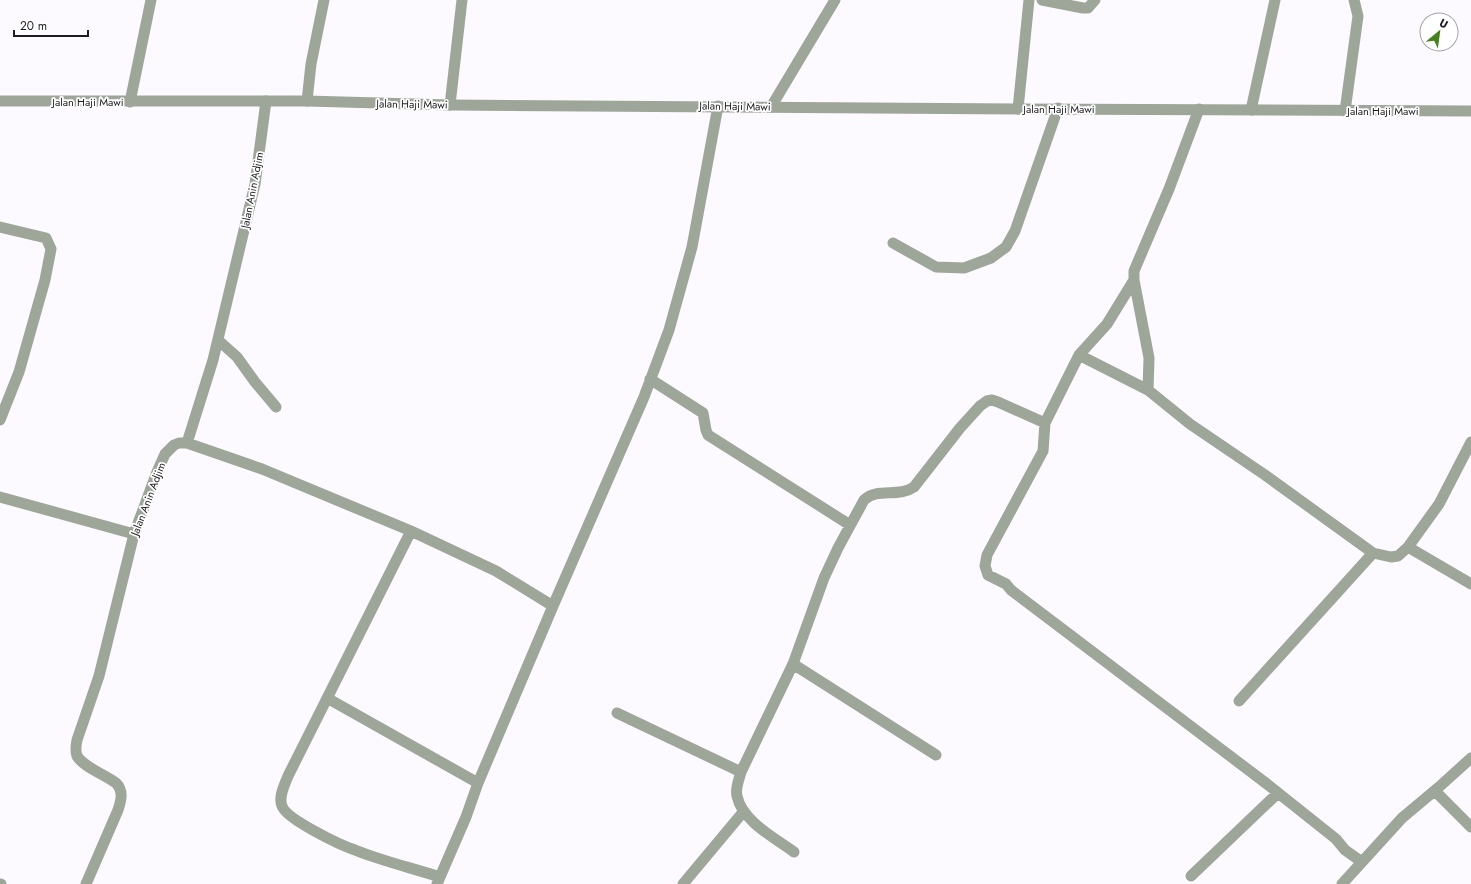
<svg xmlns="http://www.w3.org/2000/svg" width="1471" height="884" viewBox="0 0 1471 884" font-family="Jost,sans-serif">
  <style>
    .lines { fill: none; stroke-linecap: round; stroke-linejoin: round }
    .service { stroke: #9ea69a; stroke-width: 11 }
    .minor { stroke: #9ea69a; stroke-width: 11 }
    .tertiary { stroke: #9ea69a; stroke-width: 11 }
    .labels { text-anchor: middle; stroke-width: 3.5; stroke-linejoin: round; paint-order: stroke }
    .street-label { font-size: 11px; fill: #1e1c20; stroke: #fff }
  </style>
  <rect width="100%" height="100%" fill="#fcfaff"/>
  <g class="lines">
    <path class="service" d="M1042,0L1083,8H1088L1095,0
      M1018,109L1029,0
      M893,243L936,267L964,268L991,258L1006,247L1015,231L1058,108"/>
    <path class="minor" d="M307,101L311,64L324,0
      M130,102L151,0
      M450,105L462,0
      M771,107L835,0
      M1199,109L1169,189L1134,271V280L1107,324L1079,355L1045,423L1043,451L987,555L985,566L988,575L1006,584L1011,590L1267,784L1336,839L1345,850L1362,862L1402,818L1439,787L1471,758
      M1251,110L1275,0
      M1345,111L1358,16L1354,0
      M0,227L46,238L51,249L45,280L19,372L0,420
      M1134,280L1149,358L1148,390
      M218,340L237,357L255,382L276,407
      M1079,355L1148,390L1190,424L1265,475L1373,553L1391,557L1398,556L1408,547L1439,504L1471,442
      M650,379L703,413L706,430L708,435L850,525
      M187,443L213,360L255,184L266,101
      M0,497L134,534
      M1408,547L1471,584
      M793,664L936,755
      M327,698L478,783
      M1239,701L1373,553
      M617,713L741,772
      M1435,791L1471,827
      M794,852C775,838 742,821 737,796C735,788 739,780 741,772L793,664L824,578L838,548L864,500C878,487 898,498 914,487L960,428L980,406L987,401L992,400L998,402L1045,423
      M1191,876L1278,793
      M440,877C412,868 382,861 355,850C340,845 286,819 282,806C278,797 285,784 288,776L411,531L496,571L553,606
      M0,884H1
      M86,884L118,810C121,801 124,791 116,783C106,775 83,767 77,756C75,751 76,745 77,740L99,676L134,534L157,472L165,454L174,445L179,443H187L262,469L411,531
      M437,884L466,817L478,783L553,606L644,397L669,330L692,247L718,106
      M683,884L744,811
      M1342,884L1362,862"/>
    <path class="tertiary" d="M0,101H307L450,105L1018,109L1471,111"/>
  </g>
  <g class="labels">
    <g class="street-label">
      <text x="88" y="106">Jalan Haji Mawi</text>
      <text transform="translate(412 104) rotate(1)" y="4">Jalan Haji Mawi</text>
      <text transform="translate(735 106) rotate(1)" y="4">Jalan Haji Mawi</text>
      <text x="1059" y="113">Jalan Haji Mawi</text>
      <text x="1383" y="115">Jalan Haji Mawi</text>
      <text transform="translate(252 190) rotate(-79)" y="4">Jalan Anin Adjim</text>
      <text transform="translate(148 499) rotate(-69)" y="4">Jalan Anin Adjim</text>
    </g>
  </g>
  <g transform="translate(1439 32) rotate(29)"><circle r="19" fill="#ffffff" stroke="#a5a4a6"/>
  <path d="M0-3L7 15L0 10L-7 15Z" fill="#45811d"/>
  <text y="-6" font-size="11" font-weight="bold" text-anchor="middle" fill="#1e1c20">U</text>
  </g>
  <path d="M14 30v6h74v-6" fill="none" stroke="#1e1c20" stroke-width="2"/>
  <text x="20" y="30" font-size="12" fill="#1e1c20" stroke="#ffffff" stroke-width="3" paint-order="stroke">20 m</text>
</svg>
